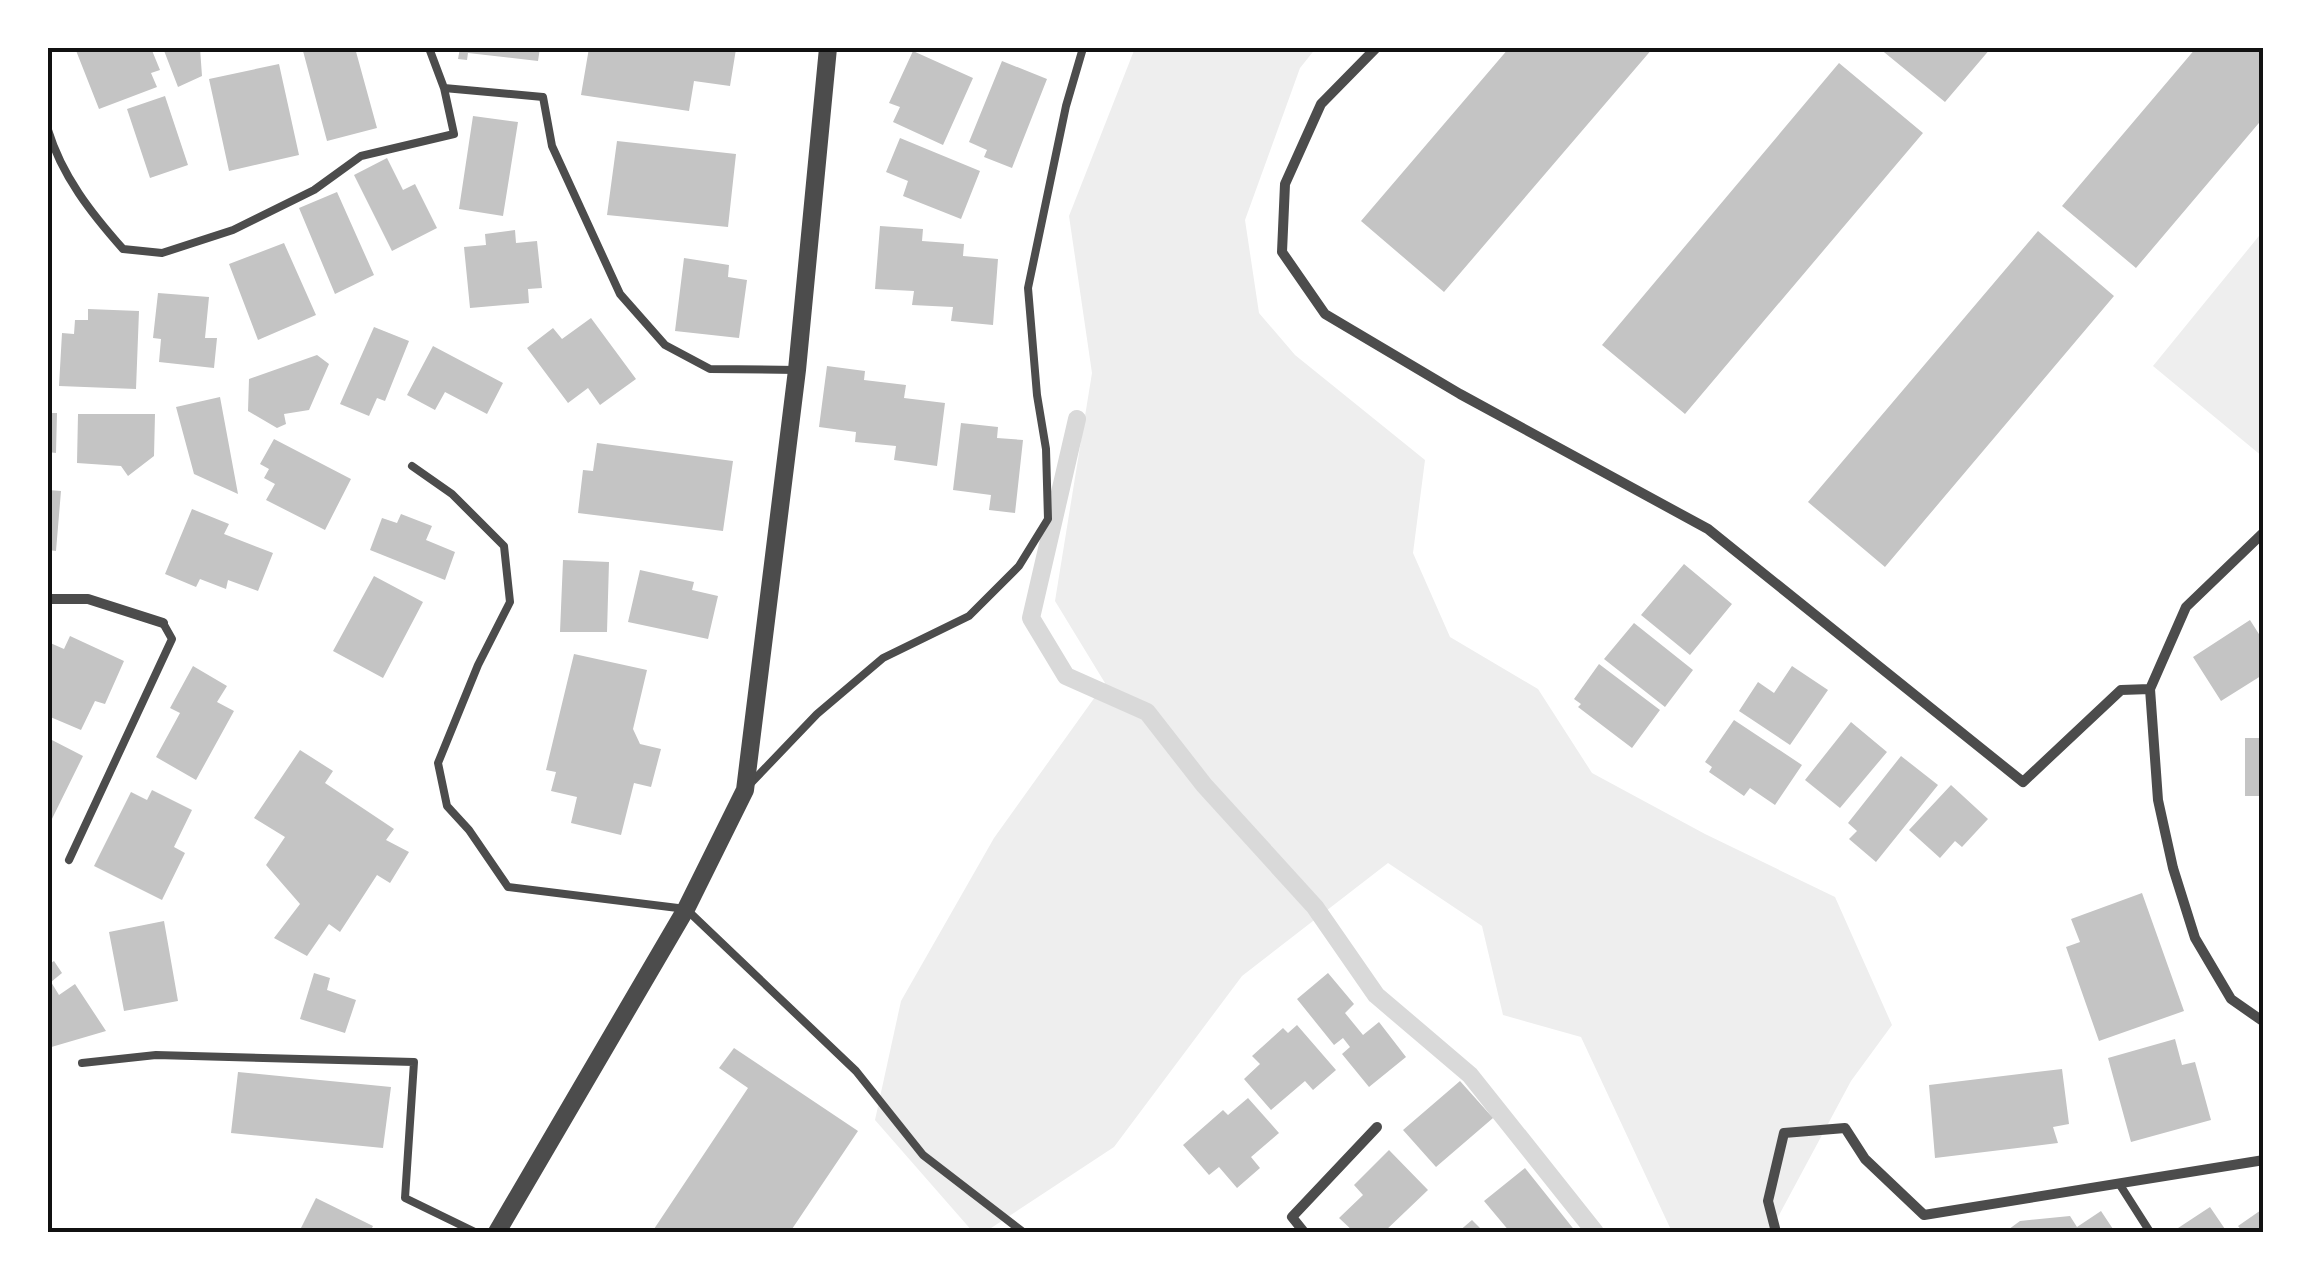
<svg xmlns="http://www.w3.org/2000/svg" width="2311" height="1280" viewBox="0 0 2311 1280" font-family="'PT Sans',sans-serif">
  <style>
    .green { fill: #eee }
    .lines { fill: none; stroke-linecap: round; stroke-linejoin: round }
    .stream { stroke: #d9d9d9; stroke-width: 18 }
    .building { fill: #c4c4c4 }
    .service { stroke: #4c4c4c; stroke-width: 8 }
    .minor { stroke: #4c4c4c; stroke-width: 10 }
    .tertiary { stroke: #4c4c4c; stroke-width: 18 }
    .neatline { fill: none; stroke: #111; stroke-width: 4 }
  </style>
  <rect width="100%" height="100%" fill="#fff"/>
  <path class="green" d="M1135,48H1316L1300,68L1245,220L1259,313L1295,355L1425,460L1413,553L1450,637L1538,689L1592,773L1705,834L1835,897L1892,1025L1851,1081L1770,1232H1672L1581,1037L1503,1015L1482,926L1388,863L1242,976L1114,1147L985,1232H973L875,1120L901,1001L994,838L1105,683L1055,601L1092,373L1069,216Z
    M2263,231V457L2153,366Z"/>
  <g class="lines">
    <path class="stream" d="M1077,419L1031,618L1066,676L1147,712L1204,785L1315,907L1376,995L1470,1075L1595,1232"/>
  </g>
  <path class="building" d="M75,48H151L160,70L151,73L157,87L99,109Z
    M163,48H200L202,76L178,87Z
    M316,48H355L377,128L327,141L303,51Z
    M460,48H540L538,61L468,53L467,60L458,59Z
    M589,48H725L736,49L730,86L694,81L689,111L581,95Z
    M1509,48H1653L1444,292L1361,221Z
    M1879,48H1991L1945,102Z
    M2196,48H2264V117L2136,268L2062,206Z
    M913,51L973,78L943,145L893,122L900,107L889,103Z
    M1002,61L1047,79L1012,168L984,157L987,150L969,142Z
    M1839,63L1923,133L1685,414L1602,345Z
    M279,64L299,155L229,171L209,79Z
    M165,96L188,165L150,178L127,109Z
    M473,116L518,122L503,216L459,209Z
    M900,138L980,171L961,219L903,196L908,181L886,172Z
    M617,141L736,154L728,227L607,215Z
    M387,158L403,190L415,184L437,228L392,251L354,175Z
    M337,192L374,275L335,294L299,208Z
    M880,226L923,229L922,241L964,244L963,256L998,259L993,325L951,321L953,307L912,305L914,291L875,289Z
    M515,230L516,243L537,241L542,288L528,289L529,303L470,308L464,247L486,245L485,234Z
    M2038,231L2114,296L1885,567L1808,502Z
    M284,243L316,315L258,340L229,264Z
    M684,258L729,265L728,277L747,280L739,338L675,331Z
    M158,293L209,297L205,338H217L214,368L159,362L161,339L153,338Z
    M88,309L139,311L136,389L59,386L62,333L74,334L75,320H88Z
    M591,318L636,379L600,405L588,388L568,403L527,348L553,328L562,339Z
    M374,327L409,341L385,401L377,398L369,416L340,404Z
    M433,346L503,383L487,414L445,392L435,410L407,395Z
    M317,355L329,364L309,410L284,414L286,424L277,428L248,411L249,379Z
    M827,366L865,371L864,380L906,385L904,398L945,403L937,466L894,460L896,446L855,442L856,432L819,427Z
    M220,397L238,494L194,474L176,407Z
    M48,413H57L56,453L48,452Z
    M78,414H155L154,456L128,476L121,466L77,463Z
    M961,423L998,427L997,438L1023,440L1015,513L989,510L991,495L953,490Z
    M274,439L351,479L325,530L266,500L275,484L264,478L269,469L260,464Z
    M597,443L733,461L723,531L578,513L583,470L593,471Z
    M48,490L61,491L56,551L48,550Z
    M192,509L229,524L224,534L273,553L258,591L228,580L226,589L200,579L196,587L165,574Z
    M401,514L432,526L426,540L455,552L445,580L370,550L382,518L397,523Z
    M563,560L609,562L607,632H560Z
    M1684,564L1732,604L1690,655L1641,615Z
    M640,570L694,582L692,590L718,596L708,639L628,622Z
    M374,576L423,602L383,678L333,651Z
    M2250,620L2264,642V674L2221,701L2193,657Z
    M1634,623L1693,670L1665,707L1604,659Z
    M70,636L124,661L105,704L95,701L81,730L48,716V642L64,649Z
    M574,654L647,670L633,729L640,744L661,749L651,787L634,783L621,835L571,823L577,797L551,791L556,772L546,770Z
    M1599,664L1660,710L1632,748L1578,707L1581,704L1574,699Z
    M193,666L227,686L217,702L234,711L196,780L156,757L180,713L170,708Z
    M1792,666L1828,690L1790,745L1739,711L1758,682L1774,693Z
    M1734,720L1802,765L1775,805L1750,788L1744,796L1709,772L1712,767L1705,762Z
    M1851,722L1887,752L1840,808L1805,780Z
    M48,738L83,756L48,827Z
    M2245,738H2264V796H2245Z
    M300,750L333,771L325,783L394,829L386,840L409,852L390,883L377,875L340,932L329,924L307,956L274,938L300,904L266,865L285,837L254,818Z
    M1901,756L1938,785L1876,862L1849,839L1857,831L1848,823Z
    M1951,785L1988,819L1962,847L1955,841L1940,858L1909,830Z
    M152,790L192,810L174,847L185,853L162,900L94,866L131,792L147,800Z
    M2142,893L2184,1011L2099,1041L2066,947L2080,942L2071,919Z
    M164,921L178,1001L124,1011L109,932Z
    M54,961L62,973L51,982L59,995L75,984L106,1031L48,1048V965Z
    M314,973L330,978L327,990L356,1000L345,1033L300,1019Z
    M1328,973L1354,1004L1345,1013L1363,1035L1379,1022L1406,1057L1369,1087L1342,1054L1350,1047L1343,1038L1334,1045L1297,999Z
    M1297,1025L1336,1070L1313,1090L1305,1081L1271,1110L1244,1079L1260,1064L1252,1056L1283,1028L1288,1033Z
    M2175,1039L2182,1065L2195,1062L2211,1120L2131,1142L2108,1058Z
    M734,1048L858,1131L790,1232H652L748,1088L719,1068Z
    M2062,1069L2069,1124L2053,1127L2058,1143L1935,1158L1929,1085Z
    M238,1072L391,1087L383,1148L231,1133Z
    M1460,1081L1493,1118L1436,1167L1403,1130Z
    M1248,1098L1279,1133L1251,1157L1260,1168L1237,1188L1219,1167L1209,1175L1183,1145L1223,1110L1228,1115Z
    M1389,1150L1428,1190L1384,1232H1354L1339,1218L1363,1195L1354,1185Z
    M1525,1168L1576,1232H1510L1484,1201Z
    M316,1198L373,1226L370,1232H299Z
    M2210,1207L2227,1232H2172Z
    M2264,1208V1232H2243L2238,1226Z
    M2101,1211L2115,1232H2005L2020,1221L2070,1216L2077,1227Z
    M1472,1220L1484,1232H1458Z"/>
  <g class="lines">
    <path class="service" d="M429,48L444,88L543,97L552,146L620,294L665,345L710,369L797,370
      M48,130C62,176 91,213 123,249L162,253L233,230L314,190L361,156L454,134L444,88
      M412,466L452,494L504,546L510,602L478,665L438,763L447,806L469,830L508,887L686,909L856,1071L923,1155L1023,1232
      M751,783L817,714L883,658L969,616L1019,566L1048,519L1046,449L1037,395L1028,288L1066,106L1083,48
      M69,860L172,639L163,623
      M82,1063L156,1055L414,1062L405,1198L475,1232
      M2120,1185L2150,1232"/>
    <path class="minor" d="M1376,48L1321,104L1285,184L1282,252L1325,314L1460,394L1708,529L2023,782L2121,690L2150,689
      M2264,532L2186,607L2150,689L2158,800L2173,868L2195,938L2231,999L2264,1022
      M48,599H88L163,623
      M1304,1232L1292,1217L1377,1127
      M1776,1232L1768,1201L1784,1133L1845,1128L1865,1159L1924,1215L2264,1160"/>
    <path class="tertiary" d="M497,1232L686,909L745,790L797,370L828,48"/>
  </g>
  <rect width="2311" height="1280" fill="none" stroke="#ffffff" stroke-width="100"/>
  <rect x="50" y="50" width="2211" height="1180" class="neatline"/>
</svg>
